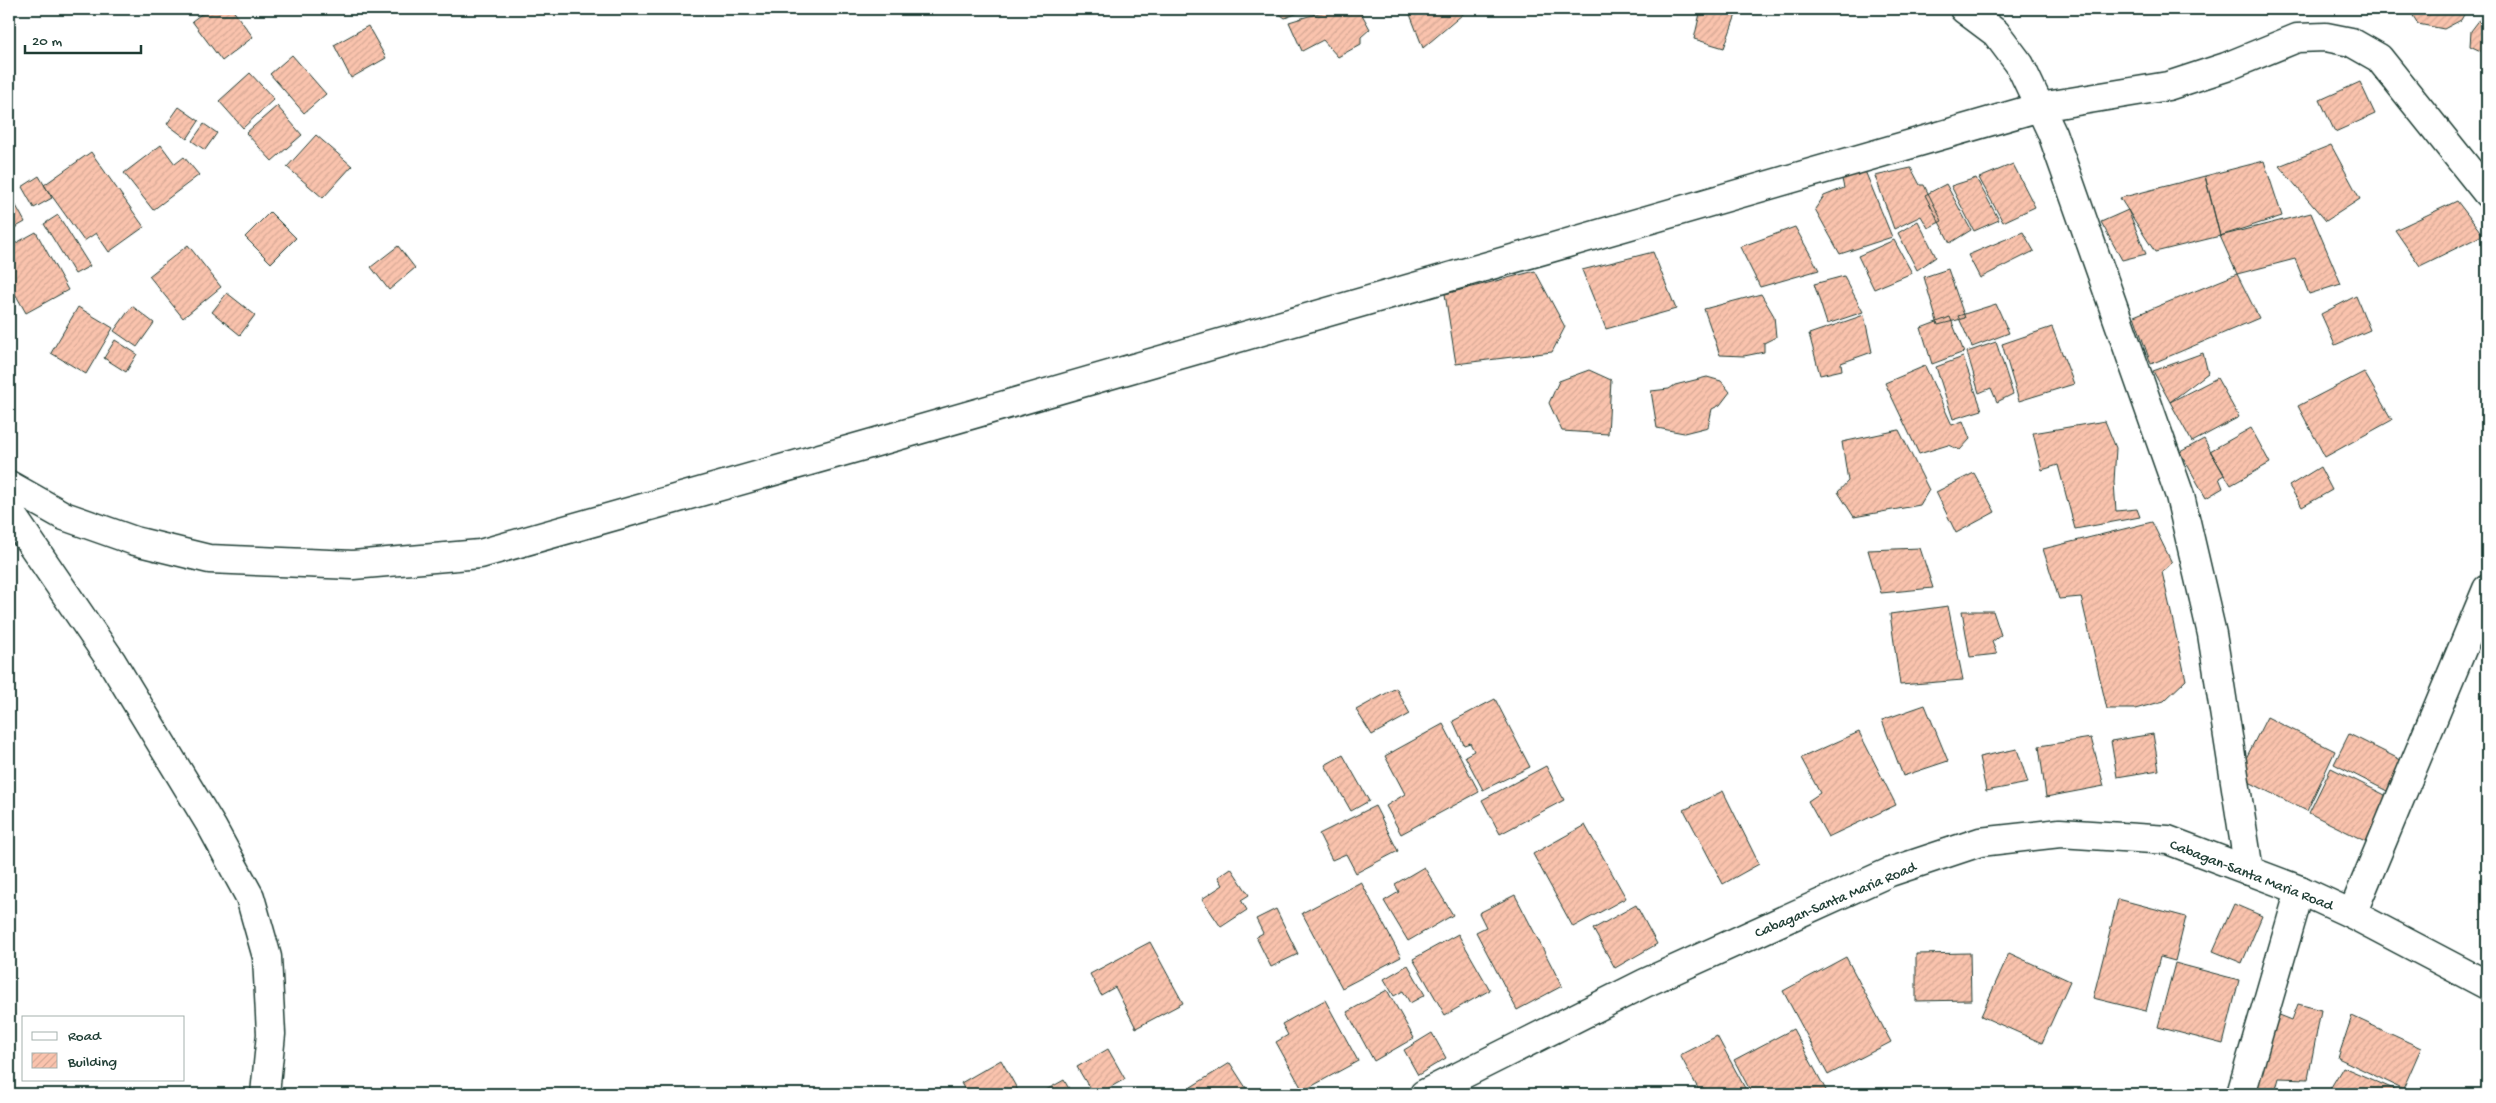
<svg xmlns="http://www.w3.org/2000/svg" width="2496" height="1103" viewBox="0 0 2496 1103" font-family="'Gochi Hand',sans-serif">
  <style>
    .building { fill: url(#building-hatch); stroke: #1f3d34 }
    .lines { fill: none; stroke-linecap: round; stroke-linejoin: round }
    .minor-casing { stroke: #1f3d34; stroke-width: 31 }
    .primary-casing { stroke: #1f3d34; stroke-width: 31 }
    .minor { stroke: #fff; stroke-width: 28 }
    .primary { stroke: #fff; stroke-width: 28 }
    .labels { text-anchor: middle; stroke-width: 4.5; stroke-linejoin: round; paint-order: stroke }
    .street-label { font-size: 15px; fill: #1f3d34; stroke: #fff }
  </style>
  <defs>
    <pattern id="building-hatch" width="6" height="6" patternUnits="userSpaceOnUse" patternTransform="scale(1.25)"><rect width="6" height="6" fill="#fac3ad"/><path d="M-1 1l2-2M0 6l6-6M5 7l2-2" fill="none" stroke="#d6a895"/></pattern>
  </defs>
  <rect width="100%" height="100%" fill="#fff"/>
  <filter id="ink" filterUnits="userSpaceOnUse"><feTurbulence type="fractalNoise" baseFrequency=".02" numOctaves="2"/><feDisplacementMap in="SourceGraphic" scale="10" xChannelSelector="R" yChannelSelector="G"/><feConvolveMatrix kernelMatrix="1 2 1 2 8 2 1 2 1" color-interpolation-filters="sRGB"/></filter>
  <g filter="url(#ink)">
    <path class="building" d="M208,9H232L253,37L222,61L192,21Z
      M1273,9H1309L1285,18Z
      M1332,9H1359L1370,29L1361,37V44L1338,57L1323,40L1302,51L1289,22Z
      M1408,9H1469L1423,48Z
      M1701,9H1738L1724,48L1694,39Z
      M2409,9H2467L2461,20L2444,29L2418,24Z
      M2487,10V54L2470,46L2471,31Z
      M368,26L386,58L351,78L334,45Z
      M292,55L326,94L304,113L270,74Z
      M250,73L274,99L243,128L219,101Z
      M2360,82L2375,114L2335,132L2320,100Z
      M277,106L302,135L272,161L246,133Z
      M179,107L199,121L187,139L167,124Z
      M204,124L217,133L205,150L192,141Z
      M316,135L352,166L323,198L287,167Z
      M161,145L175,164L184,157L199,175L153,210L124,173Z
      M2331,145L2360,199L2326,221L2279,166Z
      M91,152L144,227L109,252L96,233L84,241L44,185Z
      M2264,161L2282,216L2220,236L2205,176Z
      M2013,164L2035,207L2003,222L1979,178Z
      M1863,166L1892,237L1840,254L1815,209L1824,196L1844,188L1841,175Z
      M1911,168L1920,185H1924L1942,221L1928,228L1921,216L1894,229L1875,176Z
      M39,176L52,198L34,208L22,187Z
      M2205,176L2220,236L2155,252L2120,198Z
      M1976,178L1999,220L1974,231L1951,186Z
      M1946,184L1971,230L1950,243L1925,195Z
      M9,193L25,222L9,231Z
      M2457,201L2483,235L2420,266L2395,230Z
      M2128,210L2146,254L2122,260L2101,222Z
      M270,212L296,238L271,263L245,237Z
      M2311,213L2341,284L2309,294L2295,259L2237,274L2220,236Z
      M58,215L90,266L75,274L44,224Z
      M1918,221L1936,257L1917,270L1898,233Z
      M1795,227L1819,270L1760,287L1740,247Z
      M36,232L68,290L26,313L9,283V258L11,256L9,247Z
      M2023,232L2034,251L1980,278L1968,255Z
      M1894,240L1912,273L1874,289L1858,256Z
      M188,245L221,287L183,318L149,276Z
      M398,246L415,268L389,290L371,267Z
      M1653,252L1676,309L1606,329L1582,270Z
      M1948,269L1965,318L1938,325L1924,277Z
      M1535,271L1565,327L1552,352L1456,364L1445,294Z
      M2237,274L2259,318L2151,364L2134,316Z
      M1844,276L1863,312L1827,324L1814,284Z
      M227,293L255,315L240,335L212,312Z
      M1761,294L1774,316L1776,337L1764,343V352L1744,356L1720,355L1704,309Z
      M2356,296L2370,330L2335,345L2321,314Z
      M1996,304L2009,333L1972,347L1958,316Z
      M132,306L154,323L137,347L114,331Z
      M78,307L113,328L86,374L51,353Z
      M1864,315L1872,352L1841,363L1842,370L1820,375L1809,334Z
      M1950,317L1964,352L1932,364L1921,328Z
      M2052,327L2074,384L2019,401L2002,344Z
      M115,340L137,354L126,372L104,358Z
      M1996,342L2013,394L1997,402L1991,388L1979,393L1967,352Z
      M2203,353L2208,373L2170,402L2153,371Z
      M1963,357L1982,410L1953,419L1936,367Z
      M1925,366L1952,425L1963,421L1970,439L1960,450L1948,445L1919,454L1885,383Z
      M1589,370L1611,380L1608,434L1562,431L1549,403L1559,381Z
      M2364,372L2392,420L2325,457L2298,406Z
      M1707,377L1721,381L1730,392L1720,405L1712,409L1708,427L1684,433L1657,428L1651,391L1669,389L1675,385Z
      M2217,378L2239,417L2192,442L2170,402Z
      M2105,421L2116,448L2114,482L2116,511L2137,509L2140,517L2075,529L2058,465L2042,470L2033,433Z
      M2251,428L2270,463L2231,485L2210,451Z
      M1899,430L1929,490L1920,505L1854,517L1838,492L1848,481L1842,442Z
      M2204,439L2224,475L2219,478L2223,488L2206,498L2180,452Z
      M2320,467L2332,490L2302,507L2289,486Z
      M1974,473L1995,512L1956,533L1936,492Z
      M2152,522L2172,563L2162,572L2186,680L2164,701L2135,709H2107L2081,597L2059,599L2043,549Z
      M1920,548L1933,588L1881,593L1868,550Z
      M1948,606L1963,680L1900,685L1890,614Z
      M1962,611H1993L2001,635L1992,642L1997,654L1970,657Z
      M1396,688L1410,714L1372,735L1356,710Z
      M1495,699L1530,767L1483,790L1465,756L1474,751L1470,743L1464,745L1453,721Z
      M1925,705L1948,761L1903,776L1882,720Z
      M2267,717L2335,751L2307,811L2237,776Z
      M1443,724L1479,792L1401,834L1386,806L1405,794L1385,756Z
      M1859,732L1896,805L1828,837L1808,801L1820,793L1801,758Z
      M2153,734L2159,770L2117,777L2111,741Z
      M2349,734L2401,760L2387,791L2334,764Z
      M2091,738L2104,786L2046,797L2039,746Z
      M2017,749L2028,783L1986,791L1979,757Z
      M1343,755L1369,801L1351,811L1325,765Z
      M1546,766L1564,800L1500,834L1482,800Z
      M2331,768L2389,797L2367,842L2309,813Z
      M1723,791L1759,864L1723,884L1684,810Z
      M1375,806L1398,851L1356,873L1346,854L1332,860L1319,834Z
      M1585,825L1626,898L1573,927L1533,854Z
      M1424,867L1453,915L1408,941L1384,901L1399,892L1395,884Z
      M1231,868L1249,895L1241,900L1247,910L1221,927L1202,899L1223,885L1218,877Z
      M1361,882L1401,957L1342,988L1302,913Z
      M1515,895L1562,986L1517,1010L1476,932L1486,927L1479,913Z
      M2118,899L2186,917L2175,961L2160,957L2146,1011L2093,998Z
      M2234,904L2262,916L2242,963L2213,951Z
      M1636,905L1657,944L1615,968L1593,929Z
      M1276,909L1298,954L1271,967L1256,937L1263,933L1256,919Z
      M1458,934L1490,990L1445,1015L1413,959Z
      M1150,942L1183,1003L1136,1028L1115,987L1101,995L1090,974Z
      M1970,953L1971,1000L1916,1001V954Z
      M2009,953L2070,981L2042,1043L1981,1016Z
      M1846,957L1891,1042L1828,1075L1783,991Z
      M2175,963L2239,980L2223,1044L2158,1027Z
      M1408,965L1425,995L1410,1003L1403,991L1394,996L1384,979Z
      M1387,990L1414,1038L1374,1061L1347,1012Z
      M1325,1000L1358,1061L1303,1091L1276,1042L1288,1035L1282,1024Z
      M2298,1004L2321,1010L2308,1079L2279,1078L2275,1093L2254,1086L2277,1014L2292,1020Z
      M2352,1016L2421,1048L2403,1089L2338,1058Z
      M1793,1029L1828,1094H1752L1734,1060Z
      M1432,1033L1446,1058L1418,1075L1404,1050Z
      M1717,1036L1746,1090L1738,1094H1701L1680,1055Z
      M1108,1049L1125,1079L1098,1094H1093L1077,1067Z
      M1001,1060L1020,1094H967L961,1083Z
      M1230,1063L1250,1094H1196L1191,1087Z
      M2343,1067L2405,1094H2327Z
      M1064,1080L1072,1094H1039Z"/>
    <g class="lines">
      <defs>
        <path id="minor" d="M1964,9L1996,33L2020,65L2052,133L2180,496L2212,634L2249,871
          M9,485L64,516L135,541L209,559L353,565L480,554L866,445L2040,107L2168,86L2226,67L2297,38L2326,37L2351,42L2379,58L2487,193
          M9,511L112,662L212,827L250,897L267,957L271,1034L265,1094
          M2352,914L2487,589
          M2241,1094L2300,890"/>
        <path id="primary" d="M1424,1094L1645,983L1890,872L1980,842L2060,833L2168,840L2300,890L2352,914L2487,985"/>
      </defs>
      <use href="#minor" class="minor-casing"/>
      <use href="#primary" class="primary-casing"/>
      <use href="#minor" class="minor"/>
      <use href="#primary" class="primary"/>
    </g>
  </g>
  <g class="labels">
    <g class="street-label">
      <text transform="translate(2252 874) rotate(21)" y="5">Cabagan-Santa Maria Road</text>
      <text transform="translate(1835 899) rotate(-23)" y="5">Cabagan-Santa Maria Road</text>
    </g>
  </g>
  <rect width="2496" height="1103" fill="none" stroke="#fff" stroke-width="30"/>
  <rect x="15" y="15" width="2466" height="1073" fill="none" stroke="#1f3d34" stroke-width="2" filter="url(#ink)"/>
  <rect x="22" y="1016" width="162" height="65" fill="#ffffff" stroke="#a5b1ae"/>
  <rect x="32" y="1032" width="25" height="8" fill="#ffffff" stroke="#a5b1ae"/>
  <text x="68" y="1040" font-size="15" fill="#1f3d34">Road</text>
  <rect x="32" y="1053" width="25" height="15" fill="url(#building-hatch)" stroke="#a5b1ae"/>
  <text x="68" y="1066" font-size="15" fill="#1f3d34">Building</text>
  <path d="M25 45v8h116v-8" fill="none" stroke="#1f3d34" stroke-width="2.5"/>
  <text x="32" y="45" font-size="15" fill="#1f3d34" stroke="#ffffff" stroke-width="4" paint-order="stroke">20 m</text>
</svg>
